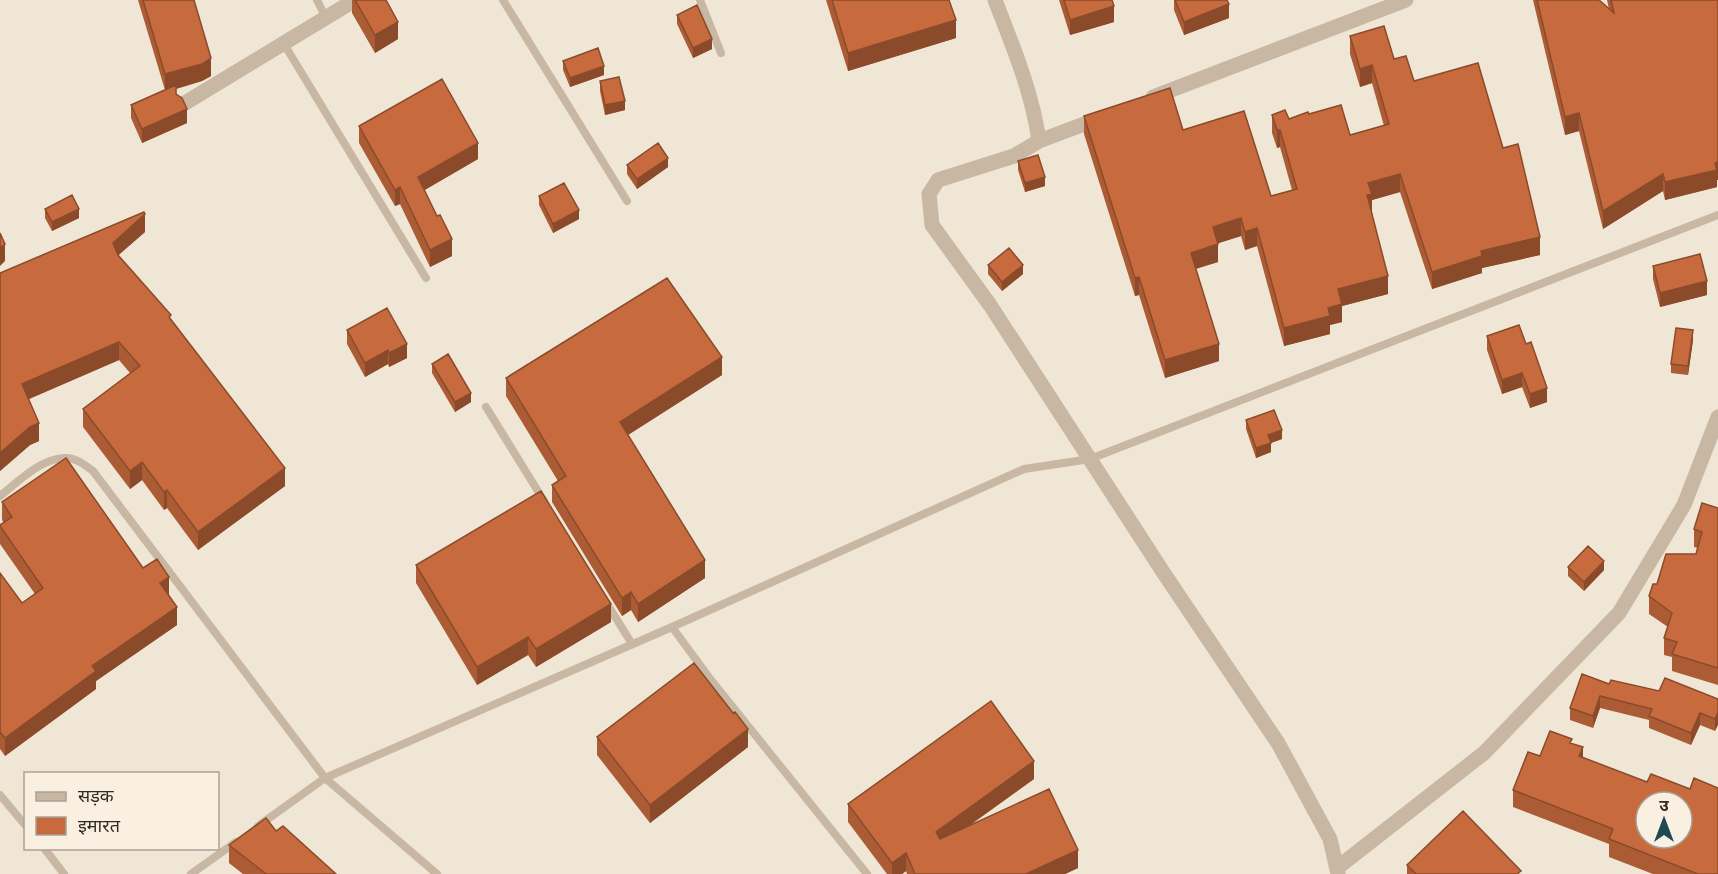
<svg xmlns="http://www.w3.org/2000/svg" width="1718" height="874" viewBox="0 0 1718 874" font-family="'Alegreya Sans','Noto Sans Devanagari',sans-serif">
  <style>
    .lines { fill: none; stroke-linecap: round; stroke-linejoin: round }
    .lane { stroke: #c8b7a2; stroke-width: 8 }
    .street { stroke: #c8b7a2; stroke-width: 15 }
    .wall { fill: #ab5c35 }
    .shaded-wall { fill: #8b4b2b }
    .building { fill: #c76b3e; stroke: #8b4b2b; stroke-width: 1.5; fill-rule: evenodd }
  </style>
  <rect width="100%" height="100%" fill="#f0e6d6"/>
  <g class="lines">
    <path class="lane" d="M317,0L326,18
      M503,0L627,201
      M700,0L721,53
      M284,44L426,278
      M486,407L544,501
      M0,496C18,482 40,459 64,458C75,457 85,465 93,471L325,778L437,874
      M606,602L632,644
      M672,627L711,680L867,874
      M0,795L26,826
      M258,826L325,778L672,627L1024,469L1090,459L1718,215
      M44,848L64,874
      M191,874L236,842"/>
    <path class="street" d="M995,0C1013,47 1032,91 1039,141L1014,156L938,180L929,194L932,225L990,305L1163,572L1278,743L1330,839L1338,874
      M1153,97L1406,0
      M185,103L355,0
      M1039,141L1103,117
      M1337,868L1484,753L1619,613L1684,505L1718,417"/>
  </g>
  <path class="wall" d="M138,0H194L211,76L202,81L176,89V94L187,123L142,143L131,118V105L165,90Z
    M352,0H386L398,39L375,53L352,13Z
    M826,0H949L956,38L848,71Z
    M1059,0H1112L1114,22L1070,35Z
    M1174,0H1227L1229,18L1184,35L1174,10Z
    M1533,0H1599L1609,9L1607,0H1718L1717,187L1665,200L1663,191L1603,229L1579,131L1565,135Z
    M677,15L712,49L693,58L677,24Z
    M1350,36L1394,59L1414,81L1503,148L1540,255L1482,268V273L1432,289L1400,192L1372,200V212L1388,294L1342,306V322L1330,325V334L1284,346L1257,246L1245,250L1241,236L1218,243V262L1196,269L1219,361L1165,378L1139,295L1135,296L1084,134V116L1183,130L1271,196L1292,190L1280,147L1277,148L1272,133V115L1289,119L1309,114L1350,135L1384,126L1372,83L1360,87L1350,54Z
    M563,61L604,75L570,87L563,70Z
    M600,81L625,110L605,115L600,91Z
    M359,126L478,159L424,190L452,256L430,267L400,204L395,206L359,143Z
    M1018,161L1045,186L1025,192L1018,170Z
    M627,165L668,167L637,189L627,174Z
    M539,196L579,219L553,233L539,205Z
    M45,209L79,218L52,231L45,218Z
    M145,232L118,255L171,319L285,486L198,550L167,508L164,510L142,480L130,489L83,427V409L130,373L119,360L29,399L39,441L30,445L0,471V273Z
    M988,265L1023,274L1002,291L988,274Z
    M1653,266L1707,295L1660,307L1653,279Z
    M347,330L407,358L389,367L388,364L365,377L347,344Z
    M1487,336L1526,344L1547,402L1530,408L1522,387L1502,394L1487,350Z
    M1693,340L1688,375L1671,373V364Z
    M432,364L471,402L455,412L432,373Z
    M722,375L628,435L705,578L638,622L631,610L622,616L552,502V485L558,481L506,396V378Z
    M1246,420L1282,439L1271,443V452L1256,458L1246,429Z
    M2,502L143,568L169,595L177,625L96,681V689L5,756L0,749V573L22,603L35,594L0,544V525L4,523L2,520Z
    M1718,508V685L1672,671V657L1664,655V638L1668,627L1649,614V596L1657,584L1696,554L1698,548L1694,547V529Z
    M416,565L611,622L536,667L528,655L477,685L416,583Z
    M1568,567L1604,570L1584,591L1568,576Z
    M1609,684L1718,699L1715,731L1700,725L1691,745L1649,728V720L1600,708L1593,728L1570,720V708Z
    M597,737L748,747L650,823L597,755Z
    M1572,743L1583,757L1718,874H1653L1609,857V844L1513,807V790Z
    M1034,779L969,826L1078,868L1065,874H907L906,871L902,874H887L848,822V804Z
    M276,831L336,874H243L229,863V845Z
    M1407,865L1521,874H1407Z"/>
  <path class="shaded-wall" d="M1229,4V18L1184,35V22Z
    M1114,6V22L1070,35V20Z
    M956,20V38L848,71V53Z
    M398,22V39L375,53V35Z
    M712,39V49L693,58V48Z
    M211,58V76L202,81L165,92V74Z
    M1372,65V83L1360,87V69Z
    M604,66V75L570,87V78Z
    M625,101V110L605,115V105Z
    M187,109V123L142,143V129Z
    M1579,113V131L1565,135V117Z
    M1277,130H1280V147L1277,148Z
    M478,143V159L418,194V177Z
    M668,158V167L637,189V179Z
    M1718,162V180H1717V187L1665,200V182Z
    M1400,174V192L1372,200V212L1367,195L1368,183Z
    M1663,174V191L1603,229V211Z
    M1045,177V186L1025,192V183Z
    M400,187V204L395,206V190Z
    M79,209V218L52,231V222Z
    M579,210V219L553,233V224Z
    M145,214V232L113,260V243Z
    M1241,218V236L1213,245V227Z
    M1257,228V246L1245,250V232Z
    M1540,237V255L1482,268V273L1432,289V272L1481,251Z
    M452,239V256L430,267V250Z
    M5,244V261L0,266V248Z
    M1218,244V262L1191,270V253Z
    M1023,265V274L1002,291V282Z
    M1388,276V294L1342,306V322L1330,325V334L1284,346V328L1328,308L1338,289Z
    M1139,277V295L1135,296V278Z
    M1707,281V295L1660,307V293Z
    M1693,330V340L1688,375V366Z
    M119,342V360L22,402V384Z
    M407,344V358L389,367V353Z
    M1219,344V361L1165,378V360Z
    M388,350V364L365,377V363Z
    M722,357V375L620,440V422Z
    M1522,373V387L1502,394V380Z
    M1547,388V402L1530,408V394Z
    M471,393V402L455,412V402Z
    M39,423V441L30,445L0,471V453L30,427Z
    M1282,430V439L1268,444V435Z
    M1271,443V452L1256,458V448Z
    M142,462V480L130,489V471Z
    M285,468V486L198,550V532Z
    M167,490V508L164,510V492Z
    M705,560V578L638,622V604Z
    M1604,561V570L1584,591V582Z
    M169,577V595L160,601V583Z
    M631,592V610L622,616V598Z
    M611,604V622L536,667V649Z
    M177,607V625L96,681V689L5,756V738L92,666Z
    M528,637V655L477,685V667Z
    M1600,696V708L1593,728V716Z
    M1718,712V725L1715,731V719Z
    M1700,713V725L1691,745V733Z
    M748,729V747L650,823V805Z
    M1583,747V765L1579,756Z
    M1034,761V779L936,849V832Z
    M1078,850V868L1065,874H1026Z
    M906,853V871L902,874H892V863Z"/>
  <path class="building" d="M143,0H194L211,58L202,64L165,74Z
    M355,0H386L398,22L375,35Z
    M832,0H949L956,20L848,53Z
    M1064,0H1112L1114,6L1070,20Z
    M1175,0H1227L1229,4L1184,22Z
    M1537,0H1599L1614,13L1611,0H1718V162L1715,163L1717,170L1665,182L1663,174L1603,211L1579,113L1565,117Z
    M697,5L712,39L693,48L677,15Z
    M1384,26L1394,59L1406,56L1414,81L1478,63L1503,148L1518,144L1540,237L1481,251L1482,256L1432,272L1400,174L1368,183L1372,194L1367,195L1388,276L1338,289L1342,304L1328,308L1330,316L1284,328L1257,228L1245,232L1241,218L1213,227L1218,244L1191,253L1219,344L1165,360L1139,277L1135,278L1084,116L1170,88L1183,130L1244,111L1271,196L1297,189L1280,130H1277L1272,115L1285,110L1289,119L1308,112L1309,114L1341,105L1350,135L1389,124L1372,65L1360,69L1350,36Z
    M598,48L604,66L570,78L563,61Z
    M619,77L625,101L605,105L600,81Z
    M442,79L478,143L418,177L437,216L440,215L452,239L430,250L400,187L395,190L359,126Z
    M176,85V94L182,98L187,109L142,129L131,105Z
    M658,143L668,158L637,179L627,165Z
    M1038,155L1045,177L1025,183L1018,161Z
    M564,183L579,210L553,224L539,196Z
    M72,195L79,209L52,222L45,209Z
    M144,212L145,214L113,243L118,255L171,315L169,317L285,468L198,532L167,490L164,492L142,462L130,471L83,409L140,366L119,342L22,384L39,423L30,427L0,453V273Z
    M0,233L5,244L0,248Z
    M1009,248L1023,265L1002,282L988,265Z
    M1700,254L1707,281L1660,293L1653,266Z
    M667,278L722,357L620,422L705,560L638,604L631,592L622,598L552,485L566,476L506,378Z
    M387,308L407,344L389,353L388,350L365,363L347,330Z
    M1519,325L1526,344L1531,342L1547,388L1530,394L1522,373L1502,380L1487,336Z
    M1676,328L1693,330L1688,366L1671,364Z
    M448,354L471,393L455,402L432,364Z
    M1274,410L1282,430L1268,435L1271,443L1256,448L1246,420Z
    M66,458L143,568L157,559L169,577L160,583L177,607L92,666L96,671L5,738L0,732V573L22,603L43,588L0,526V525L12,517L2,502Z
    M541,491L611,604L536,649L528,637L477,667L416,565Z
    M1702,503L1718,508V668L1672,654L1677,642L1664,638L1672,613L1649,596L1653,584H1657L1666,554H1696L1702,532L1694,529Z
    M1588,546L1604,561L1584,582L1568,567Z
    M694,663L733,713L735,712L748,729L650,805L597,737Z
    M1582,674L1609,684L1611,680L1659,691L1665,678L1718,699V712L1715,719L1700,713L1691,733L1649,716L1652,709L1600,696L1593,716L1570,708Z
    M991,701L1034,761L936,832L940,839L1049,789L1078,850L1026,874H915L906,853L892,863L848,804Z
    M1550,731L1572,739L1570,743L1583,747L1579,756L1647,782L1651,774L1690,789L1694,778L1718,788V874H1698L1609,839L1613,829L1513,790L1528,752L1540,756ZM1646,802H1682V838H1646Z
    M1463,811L1521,871L1517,874H1416L1407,865Z
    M266,818L276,831L283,826L336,874H266L229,845Z"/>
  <rect x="24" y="772" width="195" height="78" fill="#f9f0e2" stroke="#aaa196" stroke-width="1.5"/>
  <rect x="36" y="792" width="30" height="9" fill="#c8b7a2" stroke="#aaa196" stroke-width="1.5"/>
  <text x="78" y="802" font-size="18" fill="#332a25">सड़क</text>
  <rect x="36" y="817" width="30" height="18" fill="#c76b3e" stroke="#aaa196" stroke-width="1.5"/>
  <text x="78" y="832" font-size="18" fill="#332a25">इमारत</text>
  <g transform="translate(1664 820)"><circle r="28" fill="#f9f0e2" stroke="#aaa196" stroke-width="1.5"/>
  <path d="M0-4.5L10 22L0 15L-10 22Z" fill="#1a4b54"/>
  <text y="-9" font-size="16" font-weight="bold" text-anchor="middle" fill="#332a25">उ</text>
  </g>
</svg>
